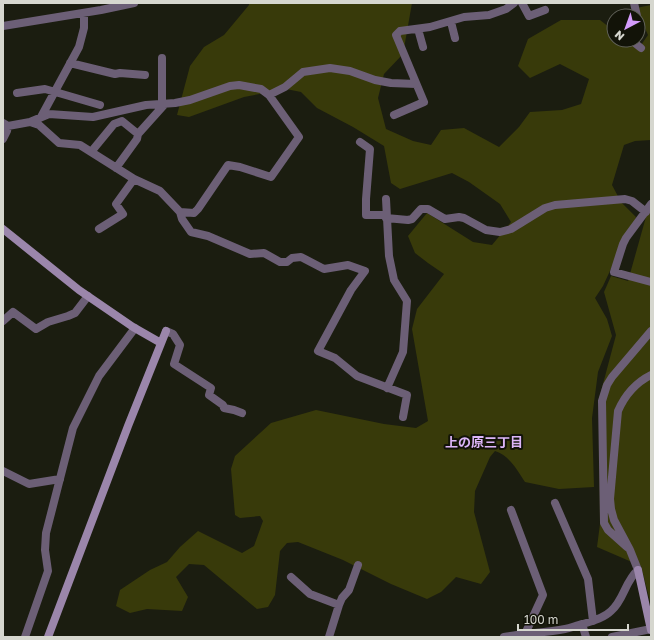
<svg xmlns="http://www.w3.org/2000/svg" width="654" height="640" viewBox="0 0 654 640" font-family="'Golos Text','Noto Sans JP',sans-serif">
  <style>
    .green { fill: #383a0a }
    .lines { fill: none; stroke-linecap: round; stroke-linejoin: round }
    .street { stroke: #6c5f76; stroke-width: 8 }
    .secondary { stroke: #9b86ab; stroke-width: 8 }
    .labels { text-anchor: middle; stroke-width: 4; stroke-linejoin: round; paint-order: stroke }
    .neighbourhood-label { font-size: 13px; font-weight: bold; fill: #dcb5f8; stroke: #121308 }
  </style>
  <rect width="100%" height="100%" fill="#1b1d10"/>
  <path class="green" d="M249,3H412L403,54L384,74L378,98L386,129L413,141L431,145L441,130L464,128L499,147L519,127L530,112L562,110L581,104L589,79L560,64L530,78L518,66L528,39L561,20H600L614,31V40H626L631,44L641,45L648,35L636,8L651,5V140L635,141L624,145L612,185L621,202L636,217L632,233L615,260L603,286L595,298L607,319L612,336L598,372L592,418L594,487L559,489L525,482C517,470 510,456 495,451L490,457L475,491L474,512L490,572L481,584L456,577L441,592L427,599L391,584L343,560L298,542L287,543L280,551L275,595L268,607L257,609L204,565L189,564L176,577L188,597L182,611L147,609L130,613L116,606L120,590L150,570L167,562L180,547L198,531L242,553L254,546L263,521L260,516L240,518L235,515L231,469L235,456L271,423L316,410L384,424L416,428L428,421L412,329L417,309L444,274L428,263L415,253L408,236L427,213L473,242L492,245L511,222L500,204L469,182L452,173L400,189L391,183L384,146L353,127L317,108L301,92L286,89L244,97L189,117L177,115L190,66L204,47L224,35L249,5Z
    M651,199V605L641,566L597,547L600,524L599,399L616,335L604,292L611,276L628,281Z"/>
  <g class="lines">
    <path class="street" d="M522,3L529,16L545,10
      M634,3L637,16
      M451,22L455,38
      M3,26L101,10L134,3
      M418,29L423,47
      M631,40L641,48
      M162,58V105
      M70,63L115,74L120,73L145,75
      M17,93L45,89L100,105
      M394,115L424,102L396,35L400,31L430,27L464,17L489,15L506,9L514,3
      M41,117L79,47L84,28V13
      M30,122L39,125L59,143L80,145L134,179L160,191L180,212L182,219L191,232L208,236L250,254L264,253L280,262H287L292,258L301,257L324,269L348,265L365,271L351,290L318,351L335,358L357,376L407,395L403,417
      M3,123L8,126L30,122L49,114L93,117L146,105L175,103L190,100L230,86L239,85L261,89L269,95L285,87L303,72L330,68L350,71L375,80L391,83L416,84
      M3,139L7,131L8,126
      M360,142L370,149L366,199V215H386
      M91,152L114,124L122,121L138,134
      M116,168L137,139L138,134L164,105
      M386,199L389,256L394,280L407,301L403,352L387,388
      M651,204L626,238L623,244L614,272L651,282
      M180,212L194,213L198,209L228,165L240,167L271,177L299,137L269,95
      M386,218L408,220L412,219L421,209H428L445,219L459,217L464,218L486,230L500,232L511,229L545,208L555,205L625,199L632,201L646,212
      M99,229L123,214L116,204L134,179
      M3,321L13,312L36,329L48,322L68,316L75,313L88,296
      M166,331L173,334L180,345L174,364L211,388L209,395L223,405L224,408L234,410L242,413
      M3,471L29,484L60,479
      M555,503L588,579L593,621
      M511,510L543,595L525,634
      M627,547L608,530L604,523L602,401L607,385L612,377L651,331
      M291,577L310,594L339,605
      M582,624L586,637
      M25,637L48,571L45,550L46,533L73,428L99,376L135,328
      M329,637L339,605L342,598L349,590L358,565
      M504,637C524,633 545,633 565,629C571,628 577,625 583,624C593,621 604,618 611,611C624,600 625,581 638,570L630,550L614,520L611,509L610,499L618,411C625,395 635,383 651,375
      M612,637L651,629"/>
    <path class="secondary" d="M3,229L79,290L133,327L161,343
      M638,570L651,630
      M48,637L128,426L166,331"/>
  </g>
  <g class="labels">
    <g class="neighbourhood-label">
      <text x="484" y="447">上の原三丁目</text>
    </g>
  </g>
  <rect width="654" height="640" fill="none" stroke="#d6d7cf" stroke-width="8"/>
  <g transform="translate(626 28) rotate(221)"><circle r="19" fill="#121308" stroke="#606158"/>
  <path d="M0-3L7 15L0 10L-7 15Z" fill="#d49cfb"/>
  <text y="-6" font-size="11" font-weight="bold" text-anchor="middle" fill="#d6d7cf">N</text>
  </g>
  <path d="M518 624v6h110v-6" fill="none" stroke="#d6d7cf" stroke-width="2"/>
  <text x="524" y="624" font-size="12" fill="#d6d7cf" stroke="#121308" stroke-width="3" paint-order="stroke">100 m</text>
</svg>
